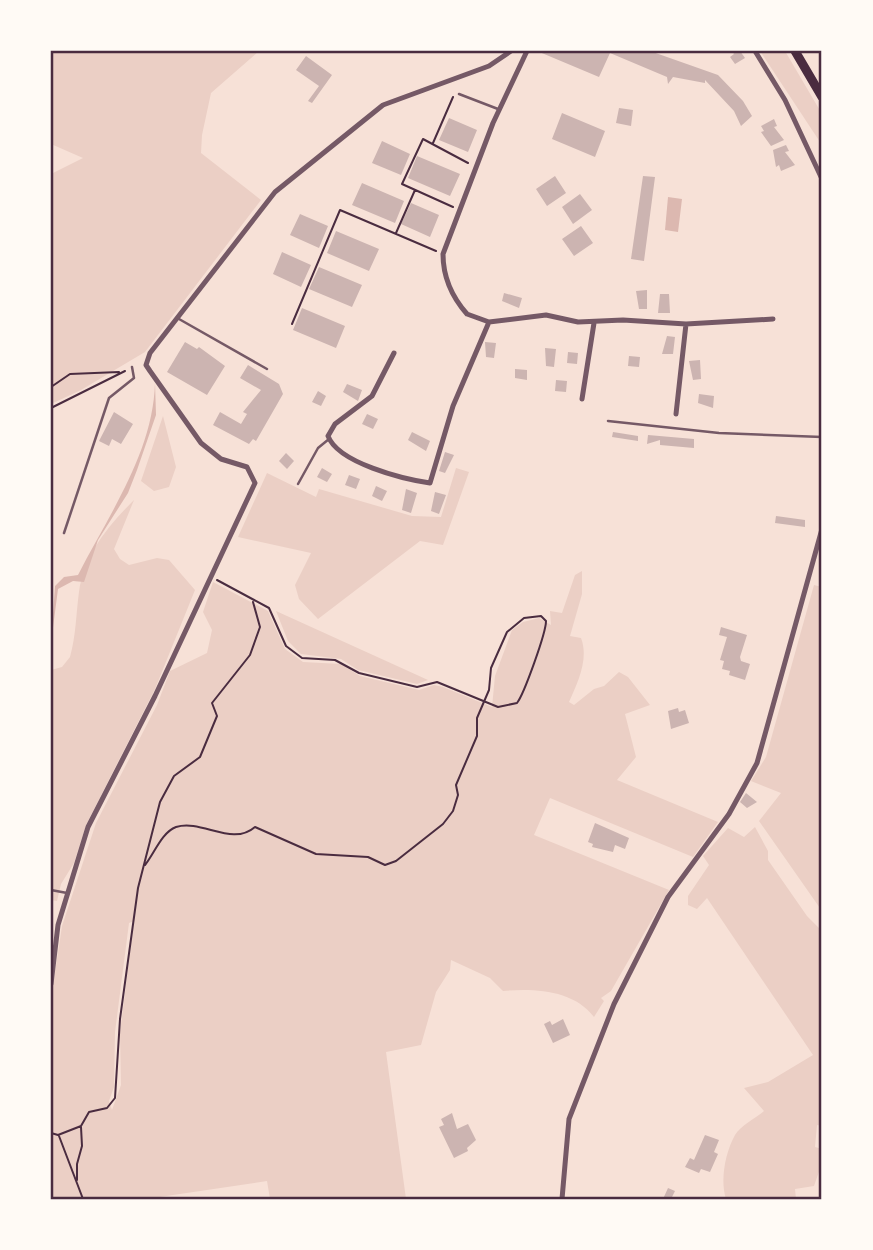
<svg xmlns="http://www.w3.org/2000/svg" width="873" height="1250" viewBox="0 0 873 1250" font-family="Lato,sans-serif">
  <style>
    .green { fill: #ebcfc5; fill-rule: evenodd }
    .water { fill: #dcb8b0 }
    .building { fill: #ccb4b1 }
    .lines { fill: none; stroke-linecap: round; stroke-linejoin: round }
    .path { stroke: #4a2c40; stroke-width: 2 }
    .service { stroke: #755966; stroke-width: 2.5 }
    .minor { stroke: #755966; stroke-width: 5 }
    .trunk { stroke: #4a2c40; stroke-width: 9 }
    .neatline { fill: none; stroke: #4a2c40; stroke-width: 2.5 }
  </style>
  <rect width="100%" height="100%" fill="#f7e1d7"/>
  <path class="green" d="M51,51H259L211,93L202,135L201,153L261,200L145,352L81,390L51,404V174L83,158L51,144Z
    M760,51H785L822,114V155L820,142Z
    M163,416L176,467L169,487L154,491L141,481Z
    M456,468L469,472L443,545L420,541L318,619L299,599L295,585L311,553L238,537L267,473L316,497L319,489L412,516L441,517Z
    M134,500L114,549L120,559L129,565L157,558L169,560L195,590L155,689L86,825L74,863L61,884L57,901L51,900V670L62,667L70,657C76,636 76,614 79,592C84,555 108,526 134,500Z
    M582,571V594L570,636L581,638C589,659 578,682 569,702L574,705L594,689L604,686L619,672L628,677L650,705L625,714L636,757L617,780L718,822L693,857L550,798L534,835L669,890L611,991L601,998L604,1001L594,1017C574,990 534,988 503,991L490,978L451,960L450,970L436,992L421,1045L386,1052L406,1199H270L267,1181L146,1199H51V999L62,926L96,823L157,705L170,671L207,653L212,630L203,612L213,582L268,611L285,649L303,662L341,664L360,676L419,690L434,685L443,687L492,707L495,676L512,630L523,622L539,618L551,625L550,611L562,613L575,575ZM134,921L120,1032L121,1085L112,1110L109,1101L114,1087L115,1032L129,923Z
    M814,585L822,587V911L759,821L781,793L751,781L766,757Z
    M276,611L428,680L417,684L358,670L341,659L301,654L288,641Z
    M755,827L768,851V860L807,916L822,931V1126L817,1125L815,1147L822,1149V1163L814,1186L795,1189L796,1199H726C720,1181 725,1153 735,1135C740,1126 756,1118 764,1111L744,1088L768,1082L813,1055L707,898L697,909L688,905V896L709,865L703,856L728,828L744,837Z"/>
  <path class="water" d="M668,197L682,199L678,232L665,230Z
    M155,383L156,415L137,470L128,493L98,540L84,582L73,581L58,589L51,643L55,586L64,577L78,575C109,514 153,453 155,383Z"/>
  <path class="building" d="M537,51H650L718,75L743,101L752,116L741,126L734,111L705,80V83L673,77L668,84L667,77L610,53L599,77Z
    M732,51H740L745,58L735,64L730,57L734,54Z
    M306,56L332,75L312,103L308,101L319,86L296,70Z
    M619,108L633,110L631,126L616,123Z
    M562,113L605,131L595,157L552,139Z
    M449,118L477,130L468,152L439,140Z
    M774,119L777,126L774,127L784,140L771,146L761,132L764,131L761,126Z
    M382,141L410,154L401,175L372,163Z
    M786,145L789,151L785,152L795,165L781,171L779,165L776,167L773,150Z
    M417,156L460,174L450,196L408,178Z
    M555,176L566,193L547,206L536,189Z
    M643,176L655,177L644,261L631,259Z
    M362,183L404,201L395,223L352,205Z
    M580,194L592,210L573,224L562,207Z
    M411,203L439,215L430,237L401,224Z
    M300,214L328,226L319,248L290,235Z
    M581,226L593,243L574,256L562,239Z
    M336,231L379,249L369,271L327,253Z
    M282,252L311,265L301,287L273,274Z
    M319,267L362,285L352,307L309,289Z
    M647,290V309H639L636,291Z
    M504,293L522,298L519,308L502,301Z
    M660,294H669L670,313H658Z
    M302,308L345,326L336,348L293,330Z
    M667,336L675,337L673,354H662Z
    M185,342L197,349L199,347L225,366L207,395L167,372Z
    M485,342L496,343L494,358L486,357Z
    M545,348L556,349L554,367L546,366Z
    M568,352L578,353L577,364L567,363Z
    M629,356L640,357L639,367L628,366Z
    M700,360L701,379L693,380L689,361Z
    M248,365L279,384L283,394L256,441L253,439L249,444L213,425L220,412L241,424L247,414L243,412L261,390L240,378Z
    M515,369L527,370V380L515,378Z
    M556,380L567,381L566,392L555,391Z
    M347,384L362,390L358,401L343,392Z
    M318,391L326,396L321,406L312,402Z
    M699,394L714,396L713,408L698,403Z
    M114,412L133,424L121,444L112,439L109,446L99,441Z
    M367,414L378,419L373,429L362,424Z
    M412,432L430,441L426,451L408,440Z
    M613,432L638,436V441L612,437Z
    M648,435L694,439V448L660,445V440L647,444Z
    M445,452L454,455L445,473L439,471Z
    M286,453L294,461L287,469L279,461Z
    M322,468L332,474L327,482L317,477Z
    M349,475L360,479L356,489L345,485Z
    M376,486L387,491L382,501L372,496Z
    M406,489L417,493L411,513L402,510Z
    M435,492L446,495L439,514L431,511Z
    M776,516L805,520V527L775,523Z
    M721,627L747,635L740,657L741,661L750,664L745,680L729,675L730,671L722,669L724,661L720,660L727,637L719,635Z
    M678,708L679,712L685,710L689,723L671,729L668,711Z
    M746,793L757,802L747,808L740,802Z
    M595,823L629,838L625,849L615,845L613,852L592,847L593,844L588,842Z
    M563,1019L570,1035L553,1043L544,1024L550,1021L552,1025Z
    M452,1113L457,1129L468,1124L476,1140L467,1148L468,1151L454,1158L439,1127L444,1125L441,1119Z
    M705,1135L719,1140L714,1152L718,1154L710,1172L701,1169L699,1173L685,1167L690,1158L694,1160Z
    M668,1188L675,1191L671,1199H663Z"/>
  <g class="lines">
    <path class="path" d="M433,143L453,97
      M453,207L402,184L423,139L468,163
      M396,233L415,190
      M292,324L340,210L436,251
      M51,387L70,374L119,372
      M51,408L125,371
      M145,865C154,854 162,832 176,827C202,819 232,847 255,827L316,854L368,857L385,865L396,861L443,824L453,811L458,795L456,785L477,736V718L489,690L491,668L507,632L524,618L541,616L546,621C546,633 524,694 517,703L498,707L437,682L417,687L359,673L335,660L302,658L286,646L269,608L217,580
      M51,1133L58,1135L81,1126L89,1112L107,1108L115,1098L120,1019L138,888L160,802L174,776L200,757L217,716L212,703L250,655L260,627L253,602
      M59,1136L83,1199
      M77,1180V1164L82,1146L81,1127"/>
    <path class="service" d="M459,94L498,109
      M179,319L267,369
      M608,421L719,433L822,437
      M298,484L318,448L329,439
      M64,533L109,398L134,378L132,367
      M51,890L67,893"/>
    <path class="minor" d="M527,51L493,123L443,254C443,277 452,297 467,314L489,322L546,315L578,322L623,320L686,324L773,319
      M755,51L785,100L822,179
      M394,353L372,396L335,424L328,436C338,463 403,479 430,483L453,406L489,322
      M582,399L594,323
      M676,414L686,324
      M51,984L58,925L88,827L155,696L255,483L247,467L221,459L201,443L150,371L146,365L150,353L275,192L383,105L489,66L511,51
      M562,1199L569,1119L614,1004L668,897L729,814L757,763L822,529"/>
    <path class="trunk" d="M795,51L822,97"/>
  </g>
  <rect width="873" height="1250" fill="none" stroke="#fffaf5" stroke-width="105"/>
  <rect x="52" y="52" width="768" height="1146" class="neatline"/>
</svg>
